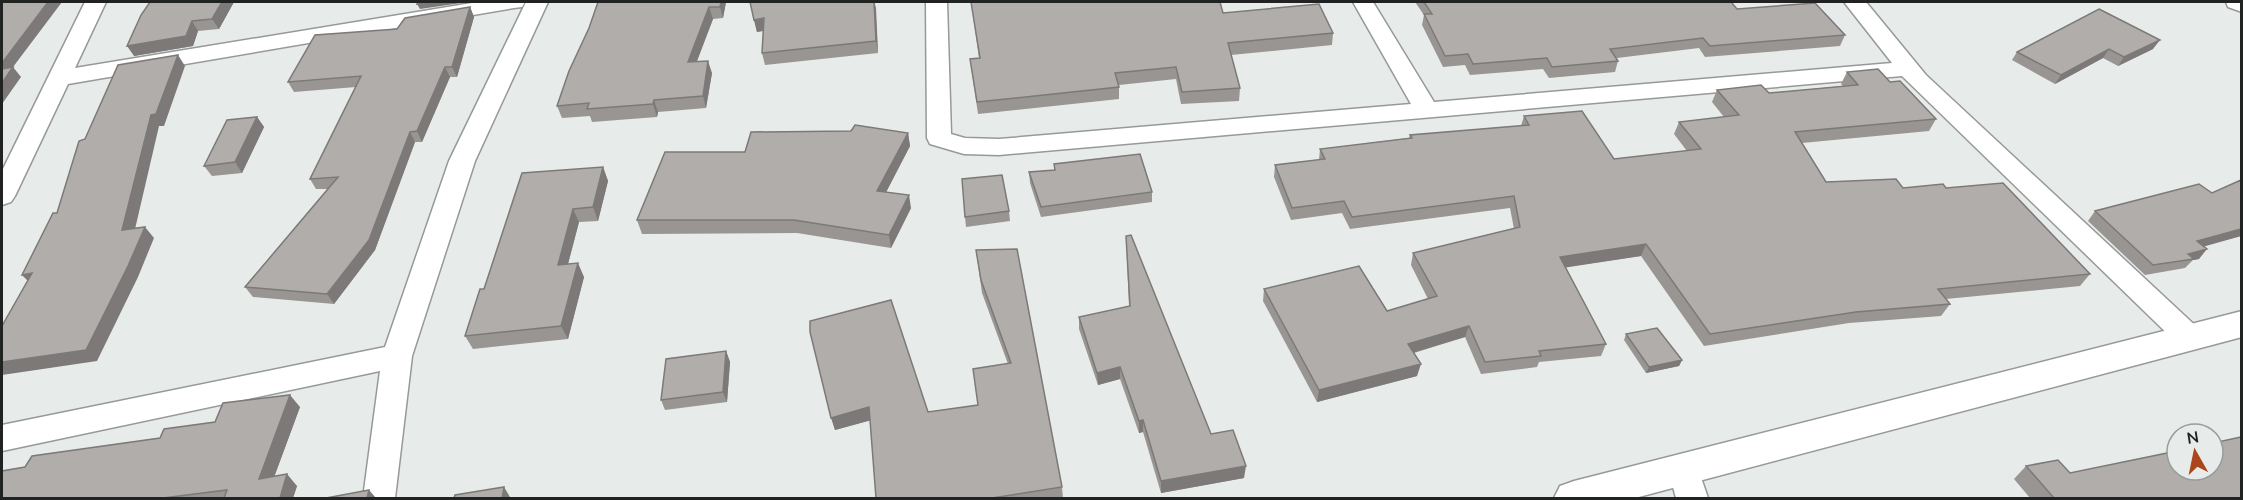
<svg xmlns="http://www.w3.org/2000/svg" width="2243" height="500" viewBox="0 0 2243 500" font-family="'Nunito Sans',sans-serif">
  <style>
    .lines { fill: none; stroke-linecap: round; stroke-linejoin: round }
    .minor-casing { stroke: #969998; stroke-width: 3 }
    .secondary-casing { stroke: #969998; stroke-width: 3 }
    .minor { fill: #fff; fill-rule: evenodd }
    .secondary { fill: #fff; fill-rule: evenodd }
    .wall { fill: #989593 }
    .shaded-wall { fill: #7c7978 }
    .building { fill: #b1adab; stroke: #7c7978; stroke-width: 1.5 }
  </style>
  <rect width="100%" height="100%" fill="#e7ecea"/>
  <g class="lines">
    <defs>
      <path id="minor" d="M85,2H106L75,68L478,2H525L522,7L514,8L68,84L15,196L11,202L2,205V171Z
        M526,2H548L475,161L412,356L395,498H363L380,371L2,451V425L385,347L449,161Z
        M926,2H947L951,134L965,138L999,139L1411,104L1353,2H1373L1434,102L1892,63L1844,2H1866L1926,75L2199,329L2203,337L2199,345L2189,348L2179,345L1902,76L999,155L964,154L930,144L927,138Z
        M2226,2H2242V12L2228,7Z
        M1684,456L1695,460L1708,498H1676L1668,469L1673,460Z"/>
      <path id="secondary" d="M2242,311V337L1635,498H1554L1560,486L1574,481Z"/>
    </defs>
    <use href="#minor" class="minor-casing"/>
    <use href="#secondary" class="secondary-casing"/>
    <use href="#minor" class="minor"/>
    <use href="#secondary" class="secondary"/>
  </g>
  <path class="wall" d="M150,2H234L219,29L198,31L193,46L134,56Z
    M598,2H726L723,18L713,19L697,61L712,73L706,108L658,112L657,117L592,122L590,116L562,118L557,106L589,28Z
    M750,2H875L878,53L765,65L762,53L764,31L757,32Z
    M971,2L1223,13L1333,33L1332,45L1231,55L1240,88L1239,101L1181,104L1176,79L1119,85V99L978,114L970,59L979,58Z
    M1415,2H1731L1737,9L1845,35L1840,46L1705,57L1699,48L1617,58L1618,61L1615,72L1549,78L1543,69L1470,75L1465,65L1443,67L1422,25L1424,15Z
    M470,7L474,17L457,77H450L422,142H415L375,250L334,304L253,297L245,287L328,189H316L310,179L356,87L294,92L288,82L397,29Z
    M2153,49L2118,66L2103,58L2055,84L2012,60L2017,52Z
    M1847,72L1890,82L1936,119L1929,131L1802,143L1826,182L1903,188H1946L2090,274L2080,286L1946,299L1950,304L1941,316L1849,323L1704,346L1641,256L1565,267L1606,344L1601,356L1539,362L1537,367L1481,374L1465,337L1414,353L1417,376L1317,402L1263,301L1264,289L1387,311L1428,299L1411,265L1413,253L1514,229L1510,208L1350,229L1342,213L1291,220L1274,177L1275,165L1319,160L1320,149L1409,138L1410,135L1521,126L1524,116L1614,159L1687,151L1674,134L1679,122L1724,117L1712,102L1717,90L1769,93L1843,86L1841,84Z
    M257,117L264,127L242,173L212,176L204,166Z
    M908,133L910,146L886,192L911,208L891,248L797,233L642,234L637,220L745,152Z
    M1054,164L1152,192V202L1041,217L1030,183L1029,172L1054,170Z
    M603,167L608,181L598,221L579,222L568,264L584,277L568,339L473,349L465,336L484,289Z
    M1009,211L1010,221L966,227L965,217Z
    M2095,211L2241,236L2204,246L2199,259L2193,260L2185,268L2145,275L2088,221Z
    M1126,236L1211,434L1244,478L1161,493L1143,432L1139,433L1120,379L1098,385L1079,329V317L1129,306Z
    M976,250L1062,487L1063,498H876L870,420L835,430L810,332L928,412L978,405L1008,364L982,293Z
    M1626,334L1682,360L1679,366L1646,373L1624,340Z
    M726,351L730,362L727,402L665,410L661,400Z
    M300,407L274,477L297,486L293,498H2L160,438L215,422Z
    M2026,466L2070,473L2241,498H2030L2014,479Z"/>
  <path class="shaded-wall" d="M48,2H62L13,67L21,77L2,104V63Z
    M222,2H234L219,29L212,19Z
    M431,2H468L420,9L417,4Z
    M721,2H726L723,18L720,7Z
    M874,2L876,8L878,53L876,41Z
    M470,7L474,17L457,77L452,67Z
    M709,7L713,19L692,74L688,62Z
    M764,18L767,30L757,32L754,20Z
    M192,21L198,31L193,46L134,56L127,46Z
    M2160,40L2153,49L2118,66L2124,57Z
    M2109,49L2103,58L2055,84L2061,75Z
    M178,55L185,66L164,126H159L132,242L122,230L151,115Z
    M708,61L712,73L706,108L703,96Z
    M445,67L450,77L422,142L417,131Z
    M654,100L658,112L657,117L653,104Z
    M257,117L264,127L242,173L235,162Z
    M410,132L415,142L375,250L334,304L327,294Z
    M908,133L910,146L880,204L877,191Z
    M603,167L608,181L598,221L593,207Z
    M909,195L911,208L891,248L889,235Z
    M573,209L579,222L564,279L558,265Z
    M145,227L154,238L138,277L97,361L2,375V362Z
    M2241,229V236L2188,251L2197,241Z
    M1646,244L1641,256L1556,269L1560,257Z
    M2207,249L2199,259L2193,260L2194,259L2188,254Z
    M578,263L584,277L568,339L561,326Z
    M32,273L33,286L22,275Z
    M1469,326L1465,337L1405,355L1408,344Z
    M726,351L730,362L727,402L723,392Z
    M1682,360L1679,366L1646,373L1649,367Z
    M1421,364L1417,376L1317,402L1319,390Z
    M1120,367V379L1098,385L1097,373Z
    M290,395L300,407L269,491L259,479Z
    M869,407L872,420L835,430L831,418Z
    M1143,420V432L1139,433V421Z
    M1246,466L1244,478L1161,493V481Z
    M287,474L297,486L293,498H280Z
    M504,487L510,497V498H502Z
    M369,490L376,498H367Z"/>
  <path class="building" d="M2,2H48L2,63Z
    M150,2H222L212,19L192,21L186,36L127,46L141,15Z
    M418,2H431L417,4Z
    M598,2H721L720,7H709L688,62L708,61L703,96L654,100L653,104L587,109L589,103L557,106L569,71L589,28Z
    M750,2H874L876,41L762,53L764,18L754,20Z
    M971,2H1220L1223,13L1319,4L1333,33L1228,43L1240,88L1182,92L1176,67L1115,73L1119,87L977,102L970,59L980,58Z
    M1424,2H1731L1737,9L1815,3L1845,35L1710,46L1703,38L1610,49L1618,61L1552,67L1547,58L1473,64L1468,54L1445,56L1424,14H1432Z
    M470,7L452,67H445L417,131L410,132L369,240L327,294L245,287L338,177L310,179L361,76L288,82L315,35L397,29L405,18Z
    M2099,9L2160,40L2124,57L2109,49L2061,75L2017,52Z
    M178,55L156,114L151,115L122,230L145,227L128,266L86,350L2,362V326L32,273L22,275L53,213H57L79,141L85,139L118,65Z
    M13,67L2,83V69Z
    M1878,69L1890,82L1900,81L1936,119L1795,132L1826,182L1896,179L1903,188L1943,184L1946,188L2003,183L2090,274L1938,289L1950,304L1856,312L1710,334L1646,244L1560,257L1606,344L1539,351L1541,356L1485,362L1469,326L1408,344L1421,364L1319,390L1264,289L1359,266L1387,311L1437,296L1413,253L1520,227L1514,196L1352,217L1344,201L1292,208L1275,165L1325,159L1320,149L1412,138L1410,135L1529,125L1524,116L1582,111L1614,159L1701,149L1679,122L1739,115L1717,90L1761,85L1769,93L1858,85L1847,72Z
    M257,117L235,162L204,166L227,120Z
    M855,125L908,133L877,191L909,195L889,235L794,220H637L665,152H745L751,132L851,131Z
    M1140,154L1152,192L1041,207L1029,172L1055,170L1054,164Z
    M603,167L593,207L573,209L558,265L578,263L561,326L465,336L480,289H484L522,173Z
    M1002,175L1009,211L965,217L962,179Z
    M2241,180V229L2197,241L2207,249L2188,254L2194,259L2153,265L2095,211L2199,184L2212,193Z
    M1131,235L1211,434L1233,430L1246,466L1161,481L1143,420L1139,421L1120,367L1097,373L1079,317L1130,306L1126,236Z
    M1017,249L1062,487L992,498H876L869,407L831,418L810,332V321L891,300L928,412L978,405L973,369L1011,363L981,280L976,250Z
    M1657,328L1682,360L1649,367L1626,334Z
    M726,351L723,392L661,400L666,359Z
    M290,395L259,479L287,474L280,498H224L227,490L163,498H2V471L25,467L32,456L160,438L164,429L215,422L223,403Z
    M2241,437V498H2054L2026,466L2058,460L2070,473L2177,451V470H2213V443Z
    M504,487L502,498H454L455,495Z
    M369,490L367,498H326Z"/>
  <rect width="2243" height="500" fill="none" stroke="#212322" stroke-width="6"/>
  <g transform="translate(2195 452) rotate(351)"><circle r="28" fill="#e7ecea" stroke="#989c9a" stroke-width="1.5"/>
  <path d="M0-4.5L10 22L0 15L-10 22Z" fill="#ab461a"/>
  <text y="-9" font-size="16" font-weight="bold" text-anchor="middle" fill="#212322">N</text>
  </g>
</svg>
